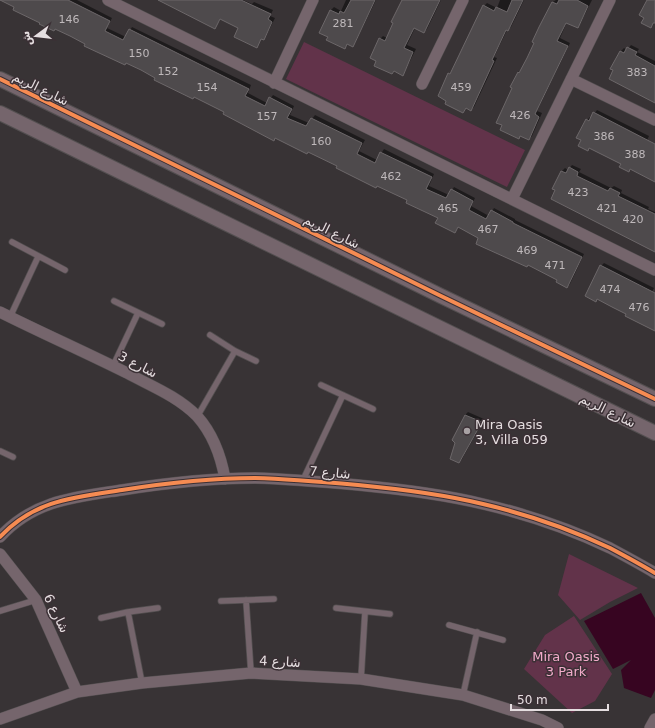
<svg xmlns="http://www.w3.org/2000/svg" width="655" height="728" viewBox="0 0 655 728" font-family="'DejaVu Sans',Cairo,sans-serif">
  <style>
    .green { fill: #62334a }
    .water { fill: #370521 }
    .shadow { fill: #0007 }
    .building { fill: #4e4a4c; stroke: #6c6769 }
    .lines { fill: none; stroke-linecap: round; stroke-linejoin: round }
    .service-casing { stroke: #534f50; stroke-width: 7 }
    .minor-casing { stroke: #534f50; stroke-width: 12 }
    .tertiary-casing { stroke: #534f50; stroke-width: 16 }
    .service { stroke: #75656c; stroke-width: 5.5 }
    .minor { stroke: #75656c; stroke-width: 11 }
    .tertiary { stroke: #75656c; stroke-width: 14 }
    .cycleway-casing { stroke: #3b3035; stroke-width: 6 }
    .cycleway { stroke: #f68b52; stroke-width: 4 }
    .poi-dot { fill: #a8a2a4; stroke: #3b3035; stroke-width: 1.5 }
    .labels { text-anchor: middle; stroke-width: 3; stroke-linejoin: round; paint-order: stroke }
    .number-label { font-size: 11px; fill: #bfb9bb }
    .street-label { font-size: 13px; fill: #e5dee0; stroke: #3b3035 }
    .poi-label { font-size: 13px; fill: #e5dee0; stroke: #3b3035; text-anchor: start }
    .park-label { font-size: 13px; fill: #f2abca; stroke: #3b3035 }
  </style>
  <rect width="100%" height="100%" fill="#383335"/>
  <path class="green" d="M304,42L525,150L507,187L286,79Z
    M569,554L638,588L610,602L580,620L558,595Z
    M574,616L612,674L595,701L572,713L524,669L545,635Z"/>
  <path class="water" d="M641,593L655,618V690L651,698L624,688L621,670L631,660L613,669L584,621Z"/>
  <path class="shadow" d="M2,0H77L112,18L107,28L126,37L132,27L251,85L248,93L267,103L273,95L294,106L290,115L309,123L315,115L365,140L359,151L377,160L384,149L434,174L429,186L449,195L454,187L475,198L471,206L489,216L494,208L515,219V220L584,254L570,284L567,287L558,279L459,226L455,232L439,218L408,200L378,185L376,187L339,166L276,137L274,140L225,111L195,96L193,98L157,77L56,28L54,30Z
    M166,0H243L252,4L254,2L273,10L270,16L275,18L266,36L263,39L262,38L256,46L239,27L221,19L215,27Z
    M346,0H376L355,43L352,46L348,44L345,48L329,36L320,32L331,10L334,7L341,11Z
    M406,0H441L427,29L424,32L415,28L407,45L416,49L405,71L402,74L395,71L392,73L377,61L380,39L383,36L387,38Z
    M500,0H524L511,27L507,30L494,57L497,58L474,107L471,110L467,108L463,111L449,74L452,71L484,6L487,3L497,8Z
    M556,0H592L580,24L577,27L567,22L560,38L570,43L537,111L542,113L532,136L529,139L513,88L518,72L522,70L553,2Z
    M631,45L639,49L637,52L655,61V102L612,69L621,51L624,48L627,50Z
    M597,110L649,136L645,145L655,150V181L631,169L629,171L622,163L590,147L588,150L582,140L587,120L590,117L591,118Z
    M572,165L581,169L579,172L611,188L614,186L622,190L621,193L649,207L648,209L655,212V250L553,189L562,171L565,168L568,170Z
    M604,263L654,288L648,299L655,302V330L628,313L601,266Z
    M468,412L484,419L462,459L459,462L465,415Z"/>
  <path class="building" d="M0,0H68L110,21L105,31L123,40L129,29L249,89L245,96L265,106L269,97L292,109L287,118L306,126L311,118L362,143L357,154L375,163L380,152L432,177L426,189L446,198L451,189L473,201L469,210L486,219L491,210L513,222V223L582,257L567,288L556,282L557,280L528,265L527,267L476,244L478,238L458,227L455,233L435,223L438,218L406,203L407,200L377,186L376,188L336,168L337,166L308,152L307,154L275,138L274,141L223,114L224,112L194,97L193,99L154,80L155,78L141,70L126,63L125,65L84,46L85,44L70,36L55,29L54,31L39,24L40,23L13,10L14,7Z
    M158,0H241L271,14L268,19L272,22L264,40L261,39L257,48L234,37L238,28L220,19L215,29Z
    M351,0H375L353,47L347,44L345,49L326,40L328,37L319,33L330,10L339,14L340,11L344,13Z
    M402,0H440L424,33L414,28L404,48L413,52L403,76L394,71L392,74L374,66L376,61L370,58L379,38L385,41L393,23L391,22Z
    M512,0H523L508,31L506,30L492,60L494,61L471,111L466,108L463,113L445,104L446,101L438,96L448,73L450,74L483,5L494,11L496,7L507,12Z
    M559,0H577L588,6L578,28L566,23L557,41L568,46L535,114L539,117L529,140L520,136L519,139L500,130L502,125L496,123L512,88L510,87L518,72L519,73L527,58L534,43L532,42L539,27L552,2L557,4Z
    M647,0H655V23H653L651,28L641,23L644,18L639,15Z
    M627,47L637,52L635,55L655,66V103L609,79L613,70L610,69L620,51L624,53Z
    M593,112L655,144V182L630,169L629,172L619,167L621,164L589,148L588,151L578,146L581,140L576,138L586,119L589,121Z
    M569,167L578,172L577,176L608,191L610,188L620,193L618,196L655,214V252L551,199L555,190L552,189L561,171L566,173Z
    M600,265L655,293V331L625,316L626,314L612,307L597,299L596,302L585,296Z
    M465,415L482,422L459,463L450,459L455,443L452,440Z"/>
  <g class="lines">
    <defs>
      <path id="service" d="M12,242L65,270
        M114,301L162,324
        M10,317L38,257
        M210,335L235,351L256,361
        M113,366L138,313
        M321,385L373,409
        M197,417L235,351
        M0,451L13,457
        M303,480L343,395
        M246,600L251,673
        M221,601L274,599
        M336,608L390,614
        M0,611L36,600
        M128,612L142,683
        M101,618L128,612L158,608
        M449,625L503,640
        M361,679L365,612
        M463,695L477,632"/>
      <path id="minor" d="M108,0L655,270
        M571,79L655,120
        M274,83L313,0
        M422,84L463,0
        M512,199L610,0
        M0,312C42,333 85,352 127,373C151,386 177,396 197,416C213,434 221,456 225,479
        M0,537C34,500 75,497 122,490C166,483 210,478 255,478C290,479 324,482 358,485C400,489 442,494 483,504C526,514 570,529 610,548C625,556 640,564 655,573
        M0,554L36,600L77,692
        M0,719L77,692L142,683L251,673L361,679L463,695L542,720L558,728
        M650,728L655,719"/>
      <path id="tertiary" d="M0,79L441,296L655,399
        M0,113L655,433"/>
    </defs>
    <use href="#service" class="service-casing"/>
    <use href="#minor" class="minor-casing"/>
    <use href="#tertiary" class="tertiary-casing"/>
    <use href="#service" class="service"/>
    <use href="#minor" class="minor"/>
    <use href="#tertiary" class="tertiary"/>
    <defs>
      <path id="cycleway" d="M0,79L441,296L655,399
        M0,537C34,500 75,497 122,490C166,483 210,478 255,478C290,479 324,482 358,485C400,489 442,494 483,504C526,514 570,529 610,548C625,556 640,564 655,573"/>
    </defs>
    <use href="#cycleway" class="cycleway-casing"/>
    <use href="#cycleway" class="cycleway"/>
  </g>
  <circle class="poi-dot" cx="467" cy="431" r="4"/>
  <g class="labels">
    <g class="number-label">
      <text x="69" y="23">146</text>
      <text x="343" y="27">281</text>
      <text x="139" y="57">150</text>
      <text x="168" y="75">152</text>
      <text x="637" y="76">383</text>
      <text x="207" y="91">154</text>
      <text x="461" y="91">459</text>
      <text x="520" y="119">426</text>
      <text x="267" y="120">157</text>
      <text x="604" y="140">386</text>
      <text x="321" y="145">160</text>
      <text x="635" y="158">388</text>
      <text x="391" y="180">462</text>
      <text x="578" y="196">423</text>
      <text x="448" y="212">465</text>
      <text x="607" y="212">421</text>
      <text x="633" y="223">420</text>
      <text x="488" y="233">467</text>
      <text x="527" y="254">469</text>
      <text x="555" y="269">471</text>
      <text x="610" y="293">474</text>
      <text x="639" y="311">476</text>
    </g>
    <g class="street-label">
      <text transform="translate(41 88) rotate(26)" y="5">شارع الريم</text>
      <text transform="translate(332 231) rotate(26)" y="5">شارع الريم</text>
      <text transform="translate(138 364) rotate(27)" y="5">شارع 3</text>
      <text transform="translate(608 410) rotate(26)" y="5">شارع الريم</text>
      <text transform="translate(330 472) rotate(5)" y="5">شارع 7</text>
      <text transform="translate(57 613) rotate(64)" y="5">شارع 6</text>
      <text transform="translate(280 661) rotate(3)" y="5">شارع 4</text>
    </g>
    <g class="poi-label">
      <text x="475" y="429">Mira Oasis<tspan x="475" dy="15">3, Villa 059</tspan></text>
    </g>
    <g class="park-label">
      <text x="566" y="661">Mira Oasis<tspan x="566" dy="15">3 Park</tspan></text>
    </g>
  </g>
  <g transform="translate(36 36) rotate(255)" stroke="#3b3035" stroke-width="3" paint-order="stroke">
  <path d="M0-3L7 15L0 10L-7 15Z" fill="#e5dee0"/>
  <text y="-6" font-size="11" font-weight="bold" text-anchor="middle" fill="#e5dee0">ش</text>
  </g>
  <path d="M511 704v6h97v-6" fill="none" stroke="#e5dee0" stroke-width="2"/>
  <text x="517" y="704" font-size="12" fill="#e5dee0" stroke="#3b3035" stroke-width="3" paint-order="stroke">50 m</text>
</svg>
